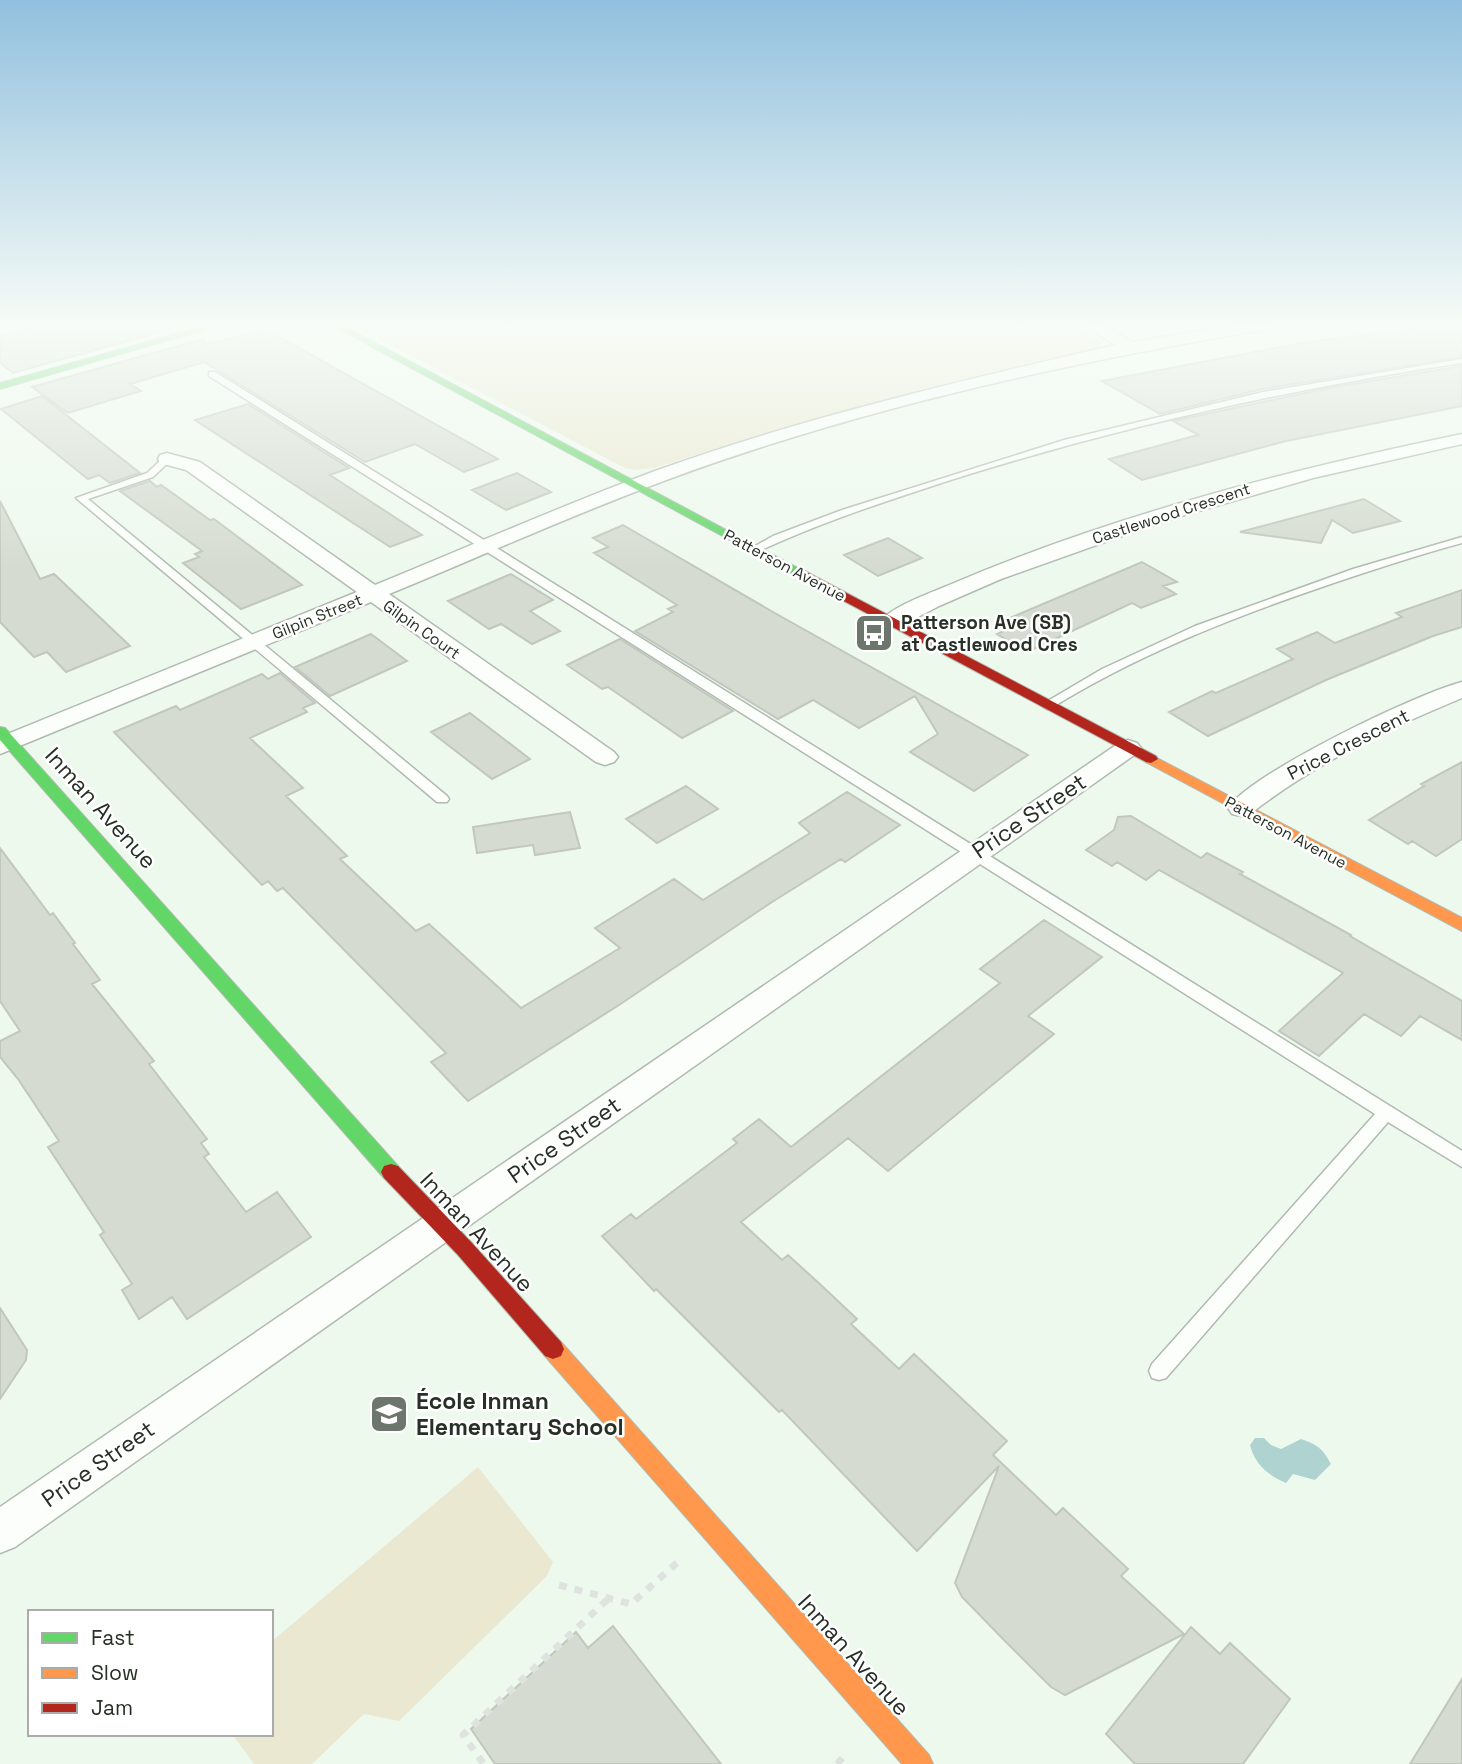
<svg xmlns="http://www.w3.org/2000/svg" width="1462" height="1764" viewBox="0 0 1462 1764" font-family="'Space Grotesk',sans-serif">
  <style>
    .green { fill: #eae8d0 }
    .water { fill: #afd3d0 }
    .building { fill: #d5dbd0; stroke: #c1c7bc; stroke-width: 2 }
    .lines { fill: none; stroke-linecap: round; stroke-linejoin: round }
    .lane-casing { stroke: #b0bab0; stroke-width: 3 }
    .street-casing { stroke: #b0bab0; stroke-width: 3 }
    .fast-casing { stroke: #b0bab0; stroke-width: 2 }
    .slow-casing { stroke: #b0bab0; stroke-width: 2 }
    .jam-casing { stroke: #b0bab0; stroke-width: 2 }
    .path { stroke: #dfe3df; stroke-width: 7; stroke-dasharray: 8 8; stroke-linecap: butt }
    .lane { fill: #fcfefc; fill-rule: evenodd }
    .street { fill: #fcfefc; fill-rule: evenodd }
    .fast { fill: #63d668; fill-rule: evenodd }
    .slow { fill: #ff974d; fill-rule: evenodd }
    .jam { fill: #b3261e; fill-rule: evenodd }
    .labels { text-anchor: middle; stroke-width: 5; stroke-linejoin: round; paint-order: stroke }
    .far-street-label { font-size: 16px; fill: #273026; stroke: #fff }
    .poi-label { font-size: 19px; font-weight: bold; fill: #273026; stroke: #fff; text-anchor: start }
    .street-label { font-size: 19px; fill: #273026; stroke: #fff }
    .near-street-label { font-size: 23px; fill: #273026; stroke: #fff }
    .near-poi-label { font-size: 23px; font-weight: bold; fill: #273026; stroke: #fff; text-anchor: start }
  </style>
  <rect width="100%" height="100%" fill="#eef9ee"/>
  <path class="green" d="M348,323H1072L1103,343L1094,349C945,380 799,421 654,468L635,470L625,468Z
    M478,1467L553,1562L547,1576L399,1721L364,1714L312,1764H254L232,1734H271V1642Z"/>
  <path class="water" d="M1255,1438H1264L1271,1445L1281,1449L1301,1439C1317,1444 1323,1449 1331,1464L1315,1480L1293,1474L1286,1483C1268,1475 1255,1465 1250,1445Z"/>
  <path class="building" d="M49,323H192L13,373L0,363V336Z
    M1462,323V357L1262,389L1160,414L1102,381L1302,343Z
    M265,329L369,387L498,459L464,472L415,444L365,462L204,362L130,384L141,391L68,413L32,387L203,339L204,345Z
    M1462,366V406L1286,441L1142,480L1109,459L1198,435L1173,421L1334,387Z
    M42,396L140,473L110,483L99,475L88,479L1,409Z
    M248,404L349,468L330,475L422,535L390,547L195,420Z
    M517,473L551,492L506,510L472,490Z
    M150,481L157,487L161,485L210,520L214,519L302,585L241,609L183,563L199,557L195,554L202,551L120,491Z
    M1364,499L1400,521L1353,533L1332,520L1321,543L1240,532Z
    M0,501L40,579L54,574L130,646L66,672L47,652L34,657L0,622Z
    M623,525L773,612L1028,755L974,791L910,752L938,734L915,696L859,728L813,700L778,719L635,631L673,612L668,609L677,605L594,553L608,547L593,538Z
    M888,538L922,558L878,576L844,555Z
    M1142,562L1177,582L1163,586L1176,594L1141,608L1132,603L1027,652L997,634L1019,624L1010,618Z
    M511,574L553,600L530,611L560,631L532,644L501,624L489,629L448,601Z
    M1462,590V627L1433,636L1326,680L1208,736L1169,712L1212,691L1216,693L1293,659L1277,649L1317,632L1335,643L1402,617L1396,613Z
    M371,634L407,661L330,696L295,667Z
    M620,639L733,711L682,738L608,687L602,689L567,665Z
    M280,673L315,703L303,708L307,712L250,738L303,788L286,796L347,856L340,859L416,931L429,924L521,1008L620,948L595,928L674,879L703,900L810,833L799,823L847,792L900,825L845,862L841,859L772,902L619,1005L468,1101L431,1062L446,1053L283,888L277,891L268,881L262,885L114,732L176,706L180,710L262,674L268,679Z
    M470,713L530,759L492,779L431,732Z
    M1462,762V839L1436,856L1412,841L1408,844L1369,820L1424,786L1421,784Z
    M686,786L718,809L657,843L626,819Z
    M570,812L580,848L535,855L533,845L477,853L473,827Z
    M1131,816L1201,858L1207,853L1243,872L1240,874L1351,935L1350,936L1462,1001V1040L1420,1016L1401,1036L1364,1014L1319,1056L1279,1031L1343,973L1159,870L1146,880L1117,862L1112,866L1086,850L1114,830L1118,817Z
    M0,848L50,915L53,913L75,943L73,944L100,980L92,984L154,1061L149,1064L207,1139L201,1143L209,1154L204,1157L246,1212L277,1192L311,1237L187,1319L172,1297L139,1319L122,1290L132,1284L100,1235L104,1232L48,1147L59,1141L18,1079L0,1057V1041L20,1031L0,1001Z
    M1044,920L1102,957L1028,1016L1054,1034L888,1171L848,1138L741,1222L782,1260L788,1255L822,1286L857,1319L851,1324L899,1369L914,1354L1007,1441L993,1455L1056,1515L1063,1508L1128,1569L1121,1576L1184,1634L1065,1695L1051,1687L1005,1641L962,1597L955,1583L999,1466L917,1551L782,1410L779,1412L656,1289L654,1291L602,1236L631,1214L636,1219L688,1180L737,1143L733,1139L759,1119L791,1147L1000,983L980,969Z
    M0,1308L27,1350L26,1360L0,1399Z
    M613,1626L721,1764H495L471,1729L576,1632L588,1648Z
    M1191,1627L1220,1654L1230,1643L1290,1699L1243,1764H1135L1106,1734Z
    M1462,1679V1764H1410L1426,1738Z"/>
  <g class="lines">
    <defs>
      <path id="lane" d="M1462,359V363C1290,389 1123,426 957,478C890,500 823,521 759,551L755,552L750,549L773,536L842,510L1064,440L1263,392Z
        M209,372H215L1462,1151V1167L1388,1122L1166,1378L1159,1380L1152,1378L1149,1371L1152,1364L1375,1114L209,376Z
        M164,457L172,459L153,477L88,499L447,796L449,799L447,802H437L76,498L147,473Z
        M1462,537V543C1414,556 1366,572 1319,588C1226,620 1135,656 1051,708L1047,709L1041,705L1102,669L1195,626L1353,569Z"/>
      <path id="street" d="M1080,323H1099L1132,342L1248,323H1283L1275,328C1070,362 865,407 669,479C574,514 482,556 389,594L614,752L618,757L614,762L605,765L596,762L371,602L0,754V737L357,592L186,470L160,463L158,459L160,455L167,453L200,462L375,585C468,547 561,506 655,471C805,417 960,381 1115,345Z
        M1462,434V444L1313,478L1164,521L1001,579L939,606L899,627H883L880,622C891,606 936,591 954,583C1117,514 1289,470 1462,434Z
        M1462,682V698C1387,729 1314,764 1250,814L1241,816L1232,814L1228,808C1251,773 1418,693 1462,682Z
        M1128,740L1137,743L1141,748L1137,753L15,1547L0,1553V1507L1119,743Z"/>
      <path id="fast" d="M215,323H228L0,389V383Z
        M328,323H338L805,572L803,575H795Z
        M0,727L5,728L398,1166L401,1172L398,1178L391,1180L384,1178L0,740Z"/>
      <path id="slow" d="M1151,755L1462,918V931L1146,762L1144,759Z
        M553,1339L561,1342L929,1755L933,1764H902L545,1356L542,1349L545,1342Z"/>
      <path id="jam" d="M799,568L1156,756L1158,759L1151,763L1146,762L795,575L793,572Z
        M391,1164L398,1166L472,1243L561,1342L564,1349L561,1356L553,1359L545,1356L458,1255L384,1178L381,1172L384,1166Z"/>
    </defs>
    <use href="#lane" class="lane-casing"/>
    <use href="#street" class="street-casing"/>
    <use href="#fast" class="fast-casing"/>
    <use href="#slow" class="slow-casing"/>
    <use href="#jam" class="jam-casing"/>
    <path class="path" d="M559,1585L631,1604L679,1561
      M483,1763L463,1735L608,1599
      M837,1764L845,1755"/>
    <use href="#lane" class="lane"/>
    <use href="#street" class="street"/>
    <use href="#fast" class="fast"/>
    <use href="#slow" class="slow"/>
    <use href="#jam" class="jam"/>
  </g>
  <linearGradient id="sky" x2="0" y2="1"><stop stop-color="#91c0de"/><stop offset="0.57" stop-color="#f7fcf7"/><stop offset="1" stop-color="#f7fcf7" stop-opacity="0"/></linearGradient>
  <rect width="1462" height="570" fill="url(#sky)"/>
  <defs>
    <symbol id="bus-square" viewBox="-11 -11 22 22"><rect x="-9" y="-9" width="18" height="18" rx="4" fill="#6d766c" stroke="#fff"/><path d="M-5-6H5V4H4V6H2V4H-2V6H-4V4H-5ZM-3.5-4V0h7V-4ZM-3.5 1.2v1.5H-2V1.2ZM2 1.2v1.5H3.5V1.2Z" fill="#fff"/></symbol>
    <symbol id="school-square" viewBox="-11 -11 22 22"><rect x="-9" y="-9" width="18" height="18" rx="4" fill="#6d766c" stroke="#fff"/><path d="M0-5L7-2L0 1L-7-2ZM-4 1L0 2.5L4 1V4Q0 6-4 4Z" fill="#fff"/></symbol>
  </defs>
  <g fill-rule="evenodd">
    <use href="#bus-square" x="852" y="611" width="44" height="44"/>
    <use href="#school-square" x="367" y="1392" width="44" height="44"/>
  </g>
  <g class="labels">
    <g class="far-street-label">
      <text transform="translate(1171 513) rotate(-18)" y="6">Castlewood Crescent</text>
      <text transform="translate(785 565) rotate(28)" y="6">Patterson Avenue</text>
      <text transform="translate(317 616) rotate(-22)" y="6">Gilpin Street</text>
      <text transform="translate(422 629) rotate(35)" y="6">Gilpin Court</text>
      <text transform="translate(1286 832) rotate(28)" y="6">Patterson Avenue</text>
    </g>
    <g class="poi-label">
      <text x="901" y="629">Patterson Ave (SB)<tspan x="901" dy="22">at Castlewood Cres</tspan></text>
    </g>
    <g class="street-label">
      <text transform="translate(1348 744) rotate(-27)" y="7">Price Crescent</text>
    </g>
    <g class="near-street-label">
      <text transform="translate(101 808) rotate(48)" y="8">Inman Avenue</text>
      <text transform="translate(1029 816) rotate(-34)" y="8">Price Street</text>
      <text transform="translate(564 1140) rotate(-35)" y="8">Price Street</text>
      <text transform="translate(477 1232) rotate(47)" y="8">Inman Avenue</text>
      <text transform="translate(98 1464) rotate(-35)" y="8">Price Street</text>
      <text transform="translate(854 1655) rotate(48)" y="8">Inman Avenue</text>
    </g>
    <g class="near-poi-label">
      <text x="416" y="1409">École Inman<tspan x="416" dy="26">Elementary School</tspan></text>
    </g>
  </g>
  <rect x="28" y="1610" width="245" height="126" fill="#ffffff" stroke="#a9aca8" stroke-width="2"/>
  <rect x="42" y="1633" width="35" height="10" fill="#63d668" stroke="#a9aca8" stroke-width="2"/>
  <text x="91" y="1645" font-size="21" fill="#273026">Fast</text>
  <rect x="42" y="1668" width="35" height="10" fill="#ff974d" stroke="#a9aca8" stroke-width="2"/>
  <text x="91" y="1680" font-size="21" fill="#273026">Slow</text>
  <rect x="42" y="1703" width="35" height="10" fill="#b3261e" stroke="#a9aca8" stroke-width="2"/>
  <text x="91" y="1715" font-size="21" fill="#273026">Jam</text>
</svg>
